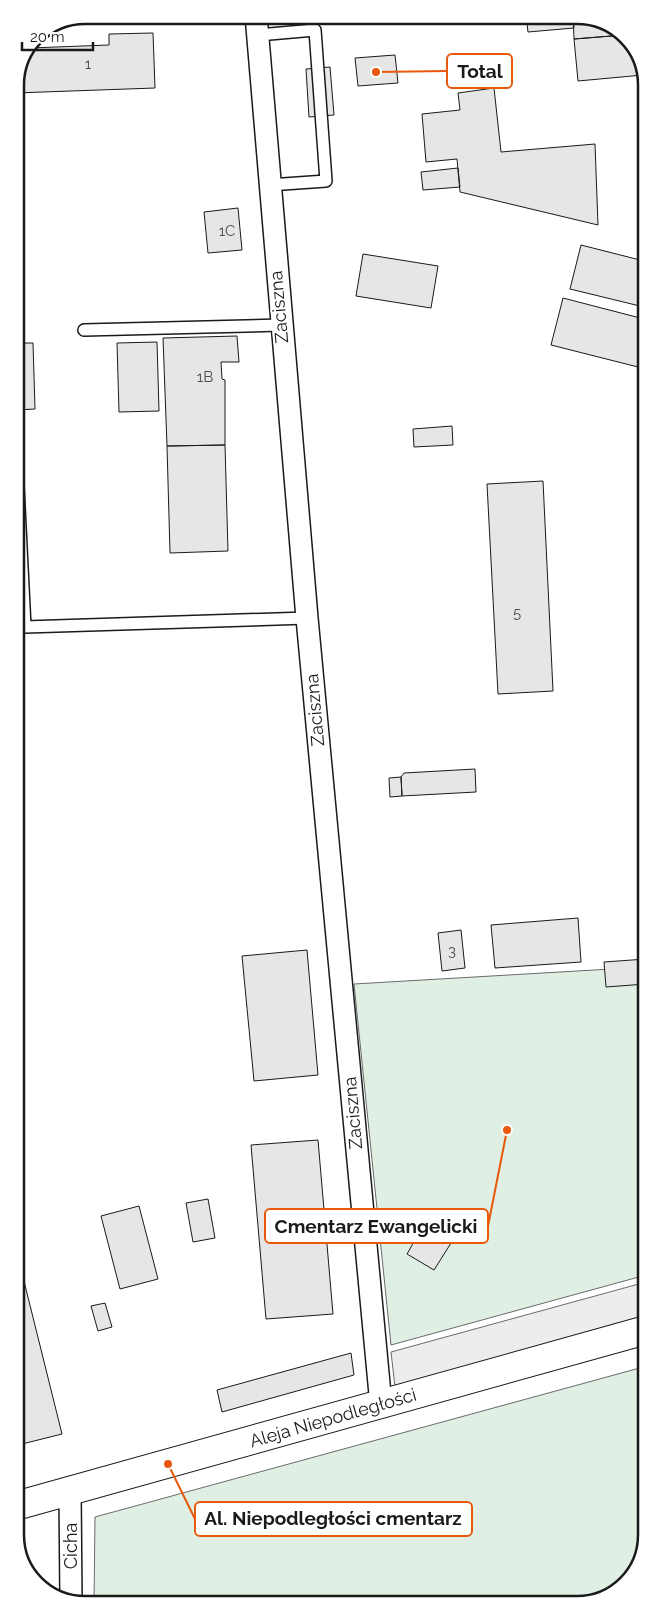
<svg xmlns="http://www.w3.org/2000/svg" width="662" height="1620" viewBox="0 0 662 1620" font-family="Raleway,sans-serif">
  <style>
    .green { fill: #e0efe3; stroke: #6a6a6a }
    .parking { fill: #ededed; stroke: #6a6a6a }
    .building { fill: #e6e6e6; stroke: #1a1a1a }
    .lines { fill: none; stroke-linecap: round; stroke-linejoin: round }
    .lane-casing { stroke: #1a1a1a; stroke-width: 14 }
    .street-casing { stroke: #1a1a1a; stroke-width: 24 }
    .secondary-casing { stroke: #1a1a1a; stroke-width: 30 }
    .lane { stroke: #fff; stroke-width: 11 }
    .street { stroke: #fff; stroke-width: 21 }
    .secondary { stroke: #fff; stroke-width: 28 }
    .labels { text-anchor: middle; stroke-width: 4; stroke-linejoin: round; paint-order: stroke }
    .number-label { font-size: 15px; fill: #4d4d4d }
    .street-label { font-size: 18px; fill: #1a1a1a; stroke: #fff }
    .rim { fill: none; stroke: #1a1a1a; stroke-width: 2.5 }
    .leader { fill: none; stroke: #e8590c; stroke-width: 2 }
    .callout-dot { fill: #e8590c; stroke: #fff; stroke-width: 2 }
    .callout { fill: #fff; stroke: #e8590c; stroke-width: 2 }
    .callout-label { font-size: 19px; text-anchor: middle; font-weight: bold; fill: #1a1a1a }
  </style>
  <rect width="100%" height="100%" fill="#fff"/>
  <path class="green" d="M646,967V1275L391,1345L354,984Z
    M647,1366V1535L633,1577L599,1601L94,1605L95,1517Z"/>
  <path class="parking" d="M646,1282V1317L395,1387L391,1352Z"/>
  <path class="building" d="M526,15H573L574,28L528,32Z
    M573,15H582L620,30L624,35L574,39Z
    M153,33L155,88L15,93V81L30,48L109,45V34Z
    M624,35L643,63V75L578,81L574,39Z
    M395,55L398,83L358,86L355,58Z
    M330,67L334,115L309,117L306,69Z
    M494,88L501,152L595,144L598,225L460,192L457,159L426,162L422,114L460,110L458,93Z
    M458,168L460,187L423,190L421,172Z
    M238,208L242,250L208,253L204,212Z
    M581,245L644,261V307L570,289Z
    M363,254L438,266L431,308L356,296Z
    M563,298L644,319V343L638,367L551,345Z
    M237,336L239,362H221L222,379L225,380V445L167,446L163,338Z
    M157,342L159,411L119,412L117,343Z
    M16,343H33L35,409L16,410Z
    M452,426L453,445L414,447L413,429Z
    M225,445L228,551L170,553L167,446Z
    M543,481L553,691L498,694L487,484Z
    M475,769L476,792L402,796L401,777L404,773Z
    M401,777L402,796L390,797L389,778Z
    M578,918L581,962L495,968L491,925Z
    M461,930L465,968L442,971L438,933Z
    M307,950L318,1075L254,1081L242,956Z
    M646,959V984L606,987L604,962Z
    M318,1140L333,1314L266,1319L251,1145Z
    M208,1199L215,1238L193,1242L186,1203Z
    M139,1206L158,1279L120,1289L101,1216Z
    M397,1211L431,1233L437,1224L445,1229L448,1226L458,1232L434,1270L407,1254L415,1240L389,1224Z
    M20,1265L62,1434L18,1445V1266Z
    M105,1303L112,1327L98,1331L91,1306Z
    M351,1353L354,1375L222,1412L217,1390Z"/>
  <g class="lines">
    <defs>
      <path id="lane" d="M258,35L315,30L326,181L269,185
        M84,330L281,325
        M16,446L25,627L307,618"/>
      <path id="street" d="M256,15L307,618L381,1405
        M70,1491L71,1601"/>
      <path id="secondary" d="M19,1505L646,1330"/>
    </defs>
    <use href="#lane" class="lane-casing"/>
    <use href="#street" class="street-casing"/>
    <use href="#secondary" class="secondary-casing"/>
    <use href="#lane" class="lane"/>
    <use href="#street" class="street"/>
    <use href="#secondary" class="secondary"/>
  </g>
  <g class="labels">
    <g class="number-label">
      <text x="88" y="69">1</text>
      <text x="227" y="236">1C</text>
      <text x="205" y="382">1B</text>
      <text x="517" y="618">5</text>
      <text x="452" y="956">3</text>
    </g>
    <g class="street-label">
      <text transform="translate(279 307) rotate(-95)" y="6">Zaciszna</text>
      <text transform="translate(315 710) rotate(-95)" y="6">Zaciszna</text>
      <text transform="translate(353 1113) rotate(-95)" y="6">Zaciszna</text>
      <text transform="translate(333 1418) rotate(-16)" y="6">Aleja Niepodległości</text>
      <text transform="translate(71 1546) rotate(-90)" y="6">Cicha</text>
    </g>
  </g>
  <path d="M0 0H662V1620H0ZM85 24H577A61 61 0 0 1 638 85V1535A61 61 0 0 1 577 1596H85A61 61 0 0 1 24 1535V85A61 61 0 0 1 85 24Z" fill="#fff" fill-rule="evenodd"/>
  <path class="rim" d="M85 24H577A61 61 0 0 1 638 85V1535A61 61 0 0 1 577 1596H85A61 61 0 0 1 24 1535V85A61 61 0 0 1 85 24Z"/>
  <path class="leader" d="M376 72L447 71M507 1130L488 1226M168 1464L195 1519"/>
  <g class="callout-dot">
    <circle cx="376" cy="72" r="5"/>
    <circle cx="507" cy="1130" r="5"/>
    <circle cx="168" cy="1464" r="5"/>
  </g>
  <g class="callout">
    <rect x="447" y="54" width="65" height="34" rx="5"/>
    <rect x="265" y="1209" width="223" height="34" rx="5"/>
    <rect x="195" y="1502" width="277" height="34" rx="5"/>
  </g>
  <g class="callout-label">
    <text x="480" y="78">Total</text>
    <text x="376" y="1233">Cmentarz Ewangelicki</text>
    <text x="333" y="1525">Al. Niepodległości cmentarz</text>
  </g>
  <path d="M22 42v8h71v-8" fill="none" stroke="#1a1a1a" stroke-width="2.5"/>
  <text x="30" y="42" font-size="15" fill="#1a1a1a" stroke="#ffffff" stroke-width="4" paint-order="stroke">20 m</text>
</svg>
